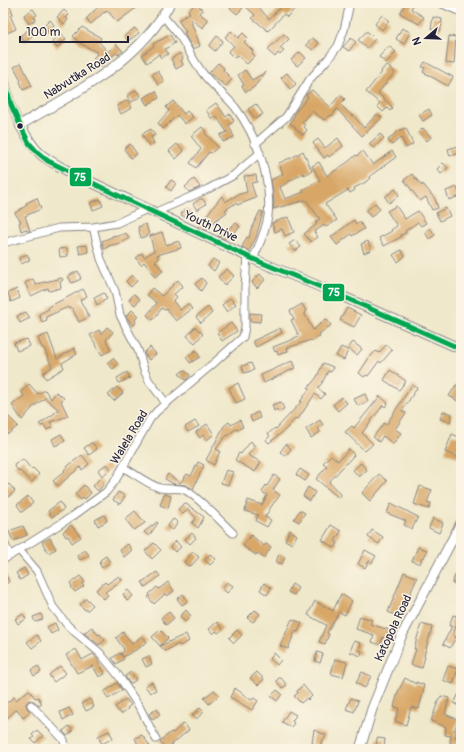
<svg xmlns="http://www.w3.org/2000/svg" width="464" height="752" viewBox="0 0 464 752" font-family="Pangolin,sans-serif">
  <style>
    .building { fill: #d8a767 }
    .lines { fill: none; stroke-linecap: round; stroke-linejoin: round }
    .minor-casing { stroke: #888582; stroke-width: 9 }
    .tertiary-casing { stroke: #888582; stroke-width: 11 }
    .minor { stroke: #fff; stroke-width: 7 }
    .tertiary { stroke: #fff; stroke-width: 9 }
    .bus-1-casing { stroke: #fcf5e5; stroke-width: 8 }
    .bus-1 { stroke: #00a651; stroke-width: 5 }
    .bus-dot { fill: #22223b; stroke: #fcf5e5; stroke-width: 1.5 }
    .labels { text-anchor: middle; stroke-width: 3; stroke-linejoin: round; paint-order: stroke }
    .street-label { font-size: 12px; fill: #22223b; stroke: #fcf5e5 }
    .line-badge { stroke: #fcf5e5; stroke-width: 1.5 }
    .badge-label { font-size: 11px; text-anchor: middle; font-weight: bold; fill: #fff }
  </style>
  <rect width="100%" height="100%" fill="#fcf5e5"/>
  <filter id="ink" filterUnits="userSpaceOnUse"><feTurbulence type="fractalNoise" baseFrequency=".025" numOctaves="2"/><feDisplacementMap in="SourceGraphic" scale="8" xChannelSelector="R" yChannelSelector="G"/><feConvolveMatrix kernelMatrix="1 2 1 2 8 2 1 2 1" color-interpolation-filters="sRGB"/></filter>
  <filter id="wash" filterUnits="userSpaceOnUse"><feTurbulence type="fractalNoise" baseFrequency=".012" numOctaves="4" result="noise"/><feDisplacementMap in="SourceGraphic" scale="16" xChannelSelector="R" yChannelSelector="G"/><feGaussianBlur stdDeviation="0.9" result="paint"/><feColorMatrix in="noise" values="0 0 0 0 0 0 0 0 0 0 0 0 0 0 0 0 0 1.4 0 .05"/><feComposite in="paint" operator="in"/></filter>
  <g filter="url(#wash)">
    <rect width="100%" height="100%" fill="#efe8ca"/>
    <g id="blocks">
      <path class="building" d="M102,3H143L117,22L107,10L105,13L104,12L91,24L86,19Z
        M196,3L203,10L199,13L208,20L203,28L190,19L200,46L193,49L184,33L186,32L178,20L190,13L188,11Z
        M233,3H237L243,8L237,14L229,7Z
        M242,3H255L269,19L285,3H300L287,17L284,14L268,31L252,18L255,15Z
        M406,3L413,5L411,9L424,17L419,24L400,13Z
        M10,5L13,14L10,15L16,29L7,33L3,24V7Z
        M33,9L37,15L34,17L35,20L29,24L24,15Z
        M64,10L69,15L66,18L68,20L64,24L57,17Z
        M382,15L389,21L382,30L375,24Z
        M433,17L442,19L440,31L431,29Z
        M50,20L54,25L47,32L42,28Z
        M82,27L101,38L99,42L108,52L116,44L123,51L118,55L116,53L101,66L93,58L98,53L80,43L73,36Z
        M135,28L139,33L128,41L124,36Z
        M402,28L410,32L404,44L396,39Z
        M28,30L33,35L25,42L20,36Z
        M231,31L238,38L243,33L248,38L244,42L253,51L252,53L255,56L247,64L237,55L235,58L228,52L234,46L225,37Z
        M366,32H368L375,39L367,48L358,40Z
        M61,33L66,39L57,48L52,42Z
        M284,34L289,39L280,48L284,51L280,55L278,53L275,57L268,51L269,48Z
        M170,35L175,43L165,49L168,54L161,58L159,54L147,63L142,55L154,46L153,44Z
        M217,36L223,41L215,51L209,46Z
        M449,36L456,37L454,64L446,63Z
        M312,38L319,43L313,50L306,45Z
        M351,38L356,42L349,51L343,47Z
        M388,47H390L396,52L386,63L379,57Z
        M300,52L306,58L297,66L291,60Z
        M180,53L183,59L181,60L183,65L176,69L171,59Z
        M425,62L453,77L448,86L423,72L425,68L422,67Z
        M21,63L32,86L23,90L20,81L21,80L14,67Z
        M218,63L224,68L223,70L232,79L226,86L209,73Z
        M386,65L395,72L378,93L393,108L390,111L387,108L383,112L377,106L380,103L366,92L382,72L381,71Z
        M245,70L252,80L266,72L254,87L246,92L242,86L244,85L238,75Z
        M158,71L164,81L158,85L152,74Z
        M287,73L296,84L290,89L281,78Z
        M136,90L141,96L132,102L127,96Z
        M312,90L330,107L340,95L345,99L340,104L352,116L353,115L364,128L377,114L382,118L362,136L337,109L332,116L331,115L324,120L312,111L302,123L305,125L304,127L307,130L303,135L295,128L296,127L290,124L297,110L308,97L306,95Z
        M156,91L159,98L147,105L143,98Z
        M128,100L132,108L121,114L117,106Z
        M173,101L184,114L187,111L193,117L185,124L177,115L163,129L158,123L169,111L166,107Z
        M216,103L226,117L230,114L234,121L229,125L234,137L223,142L220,135L227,132L216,116L212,119L206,110Z
        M256,104L263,114L255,119L248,109Z
        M429,109L432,115L423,121L419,115Z
        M202,127L206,132L205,133L218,147L211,153L209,152L196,168L190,163L201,149L191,136Z
        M406,128L413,144L406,148L401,137L392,145L388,140L398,131Z
        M423,128L431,137L427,141L419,132Z
        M151,129L155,135L151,137L154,143L149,146L142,134Z
        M380,134L384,138L374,148L369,144Z
        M338,138L343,146L329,157L328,155L324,158L313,143L318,139L325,148Z
        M130,144L137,154L131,158L124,149Z
        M177,144L184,151L176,159L169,151Z
        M458,146L460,153L450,156L448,149Z
        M303,151L312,171L304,175L303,173L280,187L285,199L304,192L303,190L320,180L312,166L319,162L327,176L348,162L356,155L357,156L363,151L373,165L392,151L396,157L370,176L371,178L364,183L354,188L355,190L350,193L348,190L325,204L337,220L326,227L324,225L314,232L318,237L311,242L304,234L317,224L315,222L320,219L306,200L273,209L274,202L271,180L283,174L279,163L290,158V159Z
        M443,163L448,168L441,174L437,169Z
        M412,174L422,186L423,184L435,199L438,208L432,210L426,197L420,201L404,180Z
        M256,175L257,182L251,183L256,198L237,205L236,203L225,210L227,212L216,220L207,231L198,226L222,196L225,202L237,195L247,192L244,176Z
        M194,179L200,187L189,192L185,187Z
        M171,180L176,183L171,191L166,187Z
        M457,187L460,196L449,200L446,191Z
        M395,189L399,195L389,203L385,197Z
        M37,198L41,209L25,216L30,231H27L26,229L21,231L19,223L21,222L15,213L27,205L26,203Z
        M100,199L103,206L93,210L90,203Z
        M200,199H203L206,204L197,210L193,204Z
        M375,203L380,209L371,217L366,211Z
        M396,206L405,219L418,211L426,223L421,226L418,222L405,231L406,233L401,235V237L384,246L379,238L392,231L391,230L397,226L387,211Z
        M446,208L450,216L440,221L436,213Z
        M186,209L191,211L187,218L181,215L183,211Z
        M260,211L263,212L256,237L249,251L242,247L247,237L249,238L251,229Z
        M288,217L294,232L285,236L282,229L275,232L272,223Z
        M354,220L356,224L360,222L364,229L352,236L351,234L337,245L331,237Z
        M236,223L240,227L226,239L218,236L227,227L228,229Z
        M146,224L149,235L141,238L138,227Z
        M430,228L435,235L429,239L425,232Z
        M162,232L166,245L179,241L181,248L157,255L159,259L155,261L163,271L155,277L144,262L141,265L136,258L142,253L144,257L154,251L150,236Z
        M126,233L129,239L120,243L108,246V247L104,249L102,241L112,237V236L118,235V236Z
        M295,240L301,247L295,251L289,244Z
        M368,241L371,250L364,253L361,244Z
        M87,245L88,252L80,254L78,246Z
        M67,248L68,256L60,257L59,249Z
        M401,250L405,256L398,262L393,255Z
        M27,254L30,260L21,264L19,258Z
        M213,259L219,263L214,271L208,266Z
        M227,269L234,276L225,285L218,277Z
        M78,271L81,279L72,283L68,276Z
        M260,274L265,280L257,288L252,282Z
        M132,275L137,281L131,287L126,281Z
        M62,278L63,280L60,282L61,288L49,291L48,288L31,296L25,283L33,279L36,285L41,283Z
        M202,278L206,283L201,291L195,284Z
        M178,280L183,286L174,294L177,297L173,301L180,310L188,304L192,309L176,321L166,309L164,310L162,308L153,320L147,315L157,303L147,295L152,288L162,296Z
        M17,289L20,298L11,302L8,293Z
        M83,289L87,296L80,300L89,317L79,322L72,308L69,309L68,307L46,317L47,320L42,322L39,314L49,309L48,307L68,297Z
        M104,293L107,299L97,305L94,298Z
        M134,294L140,299L135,305L129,300Z
        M230,298L236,304L227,312L222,305Z
        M302,304L306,311L304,313L313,330L326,319L331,325L319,334L320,336L312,341L311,340L287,348L288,351L278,355L277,351L275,352L273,347L294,339V338L299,336L291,320L294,319L290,311Z
        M208,307L212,313L201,323L196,317Z
        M347,308L361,315L354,327L340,320Z
        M132,310L138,316L135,320L136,322L133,326L126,316Z
        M26,312L30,318L20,323L17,316Z
        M250,313L261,314L260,322L250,321Z
        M231,323L237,331L222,341L217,333Z
        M107,327L113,332L106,340L111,350L102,355L90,335L99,330L101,334Z
        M195,327L203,334L195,343L187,336Z
        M280,328L282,333L256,347L253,341Z
        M48,334L57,359L74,348L77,354L62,363L64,368L46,379L43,373L52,367L44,348H42L38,338Z
        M27,339L30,346L17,351L14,343Z
        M353,342L362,349L357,355L348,348Z
        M386,345L392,350L381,363L379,361L368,376L366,375L364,377L359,373L369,358L376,351L379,353Z
        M150,347L156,354L149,360L144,353Z
        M341,347L348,350L344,360L336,356Z
        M196,350L200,357L190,363L186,357Z
        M113,358L118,364L113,369L107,363Z
        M292,361L295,368L264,383L261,375Z
        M251,363L254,370L244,373L242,366Z
        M323,363L333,367L331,372L328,371L322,383L318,388L325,394L321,399L315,394L298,419L296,418L285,430L269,443L266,440L270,436L268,434L275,428L276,429L302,401L300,402L309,389L308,388L317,377Z
        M184,370L190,375L186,380L179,374Z
        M390,370L406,381L399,390L384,380Z
        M127,372L130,378L119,383L117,378Z
        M238,383L245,399L236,403L229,388Z
        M29,384L38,394L45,390L51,399L56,392L64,398L61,401L68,416L50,422L53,426L47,430L44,425L41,426L39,424L55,413L54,412L59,410L45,398L33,407L22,420L12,405L24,396L21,392Z
        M412,385L417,388L402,411L406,413L395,429L401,433L393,444L383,436L379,442L373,437L384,423L386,425Z
        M456,385L461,388V396L458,401L449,396Z
        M117,387L123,393L114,401L108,395Z
        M365,394L368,401L358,406L354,399Z
        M380,396L388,403L385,407L383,405L362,433L373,444L365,451L345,432L352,426L354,428Z
        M342,397L347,403L338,411L333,405Z
        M281,402L284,409L278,412L277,409L274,411L272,405Z
        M3,411L18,426L8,434L3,428Z
        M443,411L452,414L450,422L440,419Z
        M258,412L260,418L252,422L250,416Z
        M240,420L243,427L237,430L236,429L224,438L216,449L220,451L214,465L206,460L224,426L229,422L231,425Z
        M320,420L323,425L318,428L320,432L311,438L306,429Z
        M195,421L199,426L188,432L185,427Z
        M207,424L214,434L207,440L203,435L200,438L196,432Z
        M61,434L65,441L55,446L52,439Z
        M452,434L461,438V459L445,452Z
        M251,441L255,447L248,455L261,462L255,472L235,460L239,453L241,454Z
        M91,443H93L97,449L89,455L84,448Z
        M286,444L291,449L285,456L280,452Z
        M349,449L354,455L329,482L341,495L339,498L316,479L327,466L323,463L331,455L338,461Z
        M82,455L89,464L82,470L80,467L58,486L53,481L65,471L64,470L69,465Z
        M23,459L31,469L33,468L39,474L32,482L20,471L19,472L14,465Z
        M198,462L204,465L193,489L186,485L174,484L165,479L168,474L180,483L187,474L191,476Z
        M361,463L367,470L359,477L353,470Z
        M107,464L111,469L102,476L98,470Z
        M300,469L309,475L305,481L296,475Z
        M226,470L233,472L228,485L221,483Z
        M379,474L387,481L370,501L362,493Z
        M274,475L280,479L273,490L280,495L275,502H274L265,517L271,520L267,527L256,521L258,515L245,511L248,500L262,505L267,495L262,492L266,485L267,486Z
        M99,479L104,484L98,491L93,486Z
        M9,484L15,491L8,497L3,489Z
        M84,485L91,493L85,499L83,497L81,500L75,494Z
        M420,486L432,490L427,502L431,503L429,509L414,504Z
        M308,487L315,492L310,501L303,496Z
        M118,492L125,496L120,504L113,500Z
        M164,494L171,496L168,508L160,505Z
        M28,496L33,503L22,512L17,505Z
        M60,502L64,509L52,517L48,511Z
        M185,503L204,517L198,528L192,523L196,518L188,509L183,514L178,509Z
        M391,503L418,517L412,529L404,525L406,521L387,513Z
        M300,510L305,513L299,522L294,519Z
        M135,511L145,523L134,530L125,519Z
        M104,515L107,521L98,526L95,520Z
        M433,518L443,523L439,533L429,528Z
        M173,519L178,522L173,530L167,527Z
        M157,522L158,523L149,536L144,532Z
        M71,525L81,537L72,543L68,536L66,537L63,532Z
        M331,525L341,531L335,541L338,543L335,548L322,540Z
        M23,526L27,535L13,541L9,531Z
        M290,530L297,535L292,544L285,540Z
        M372,530L383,537L379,544L368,537Z
        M192,533L196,538L190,544L185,539Z
        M251,535L264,546L266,544L271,547L264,558L257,553L256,555L243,546Z
        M50,538L56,549L48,553L42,542Z
        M176,541L181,547L175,552L170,547Z
        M154,543L161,550L152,559L145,551Z
        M128,544L132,550L124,557L120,550Z
        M418,547L427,550L424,558L422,557L420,564L412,561Z
        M85,550L89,555L80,560L77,555Z
        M365,550L376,556L372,563L369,561L365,568L358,564Z
        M193,552L199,557L191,566L190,565L188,566L184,562Z
        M210,554L216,559L210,565L205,560Z
        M279,554L285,557L282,564L276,562Z
        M106,556L110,562L102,568L99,563L101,562L100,560Z
        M3,568L9,582L3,585Z
        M24,568L28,575L20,580L16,573Z
        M157,572L160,576L145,587L142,582Z
        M404,572L417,578L403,610L400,609L397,616L388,612Z
        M455,575L461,578V587L452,583Z
        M80,576L85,582L82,584L84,586L75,592L71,587L72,586L70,583Z
        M119,576L122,580L105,592L108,595L104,599L96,590L105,582L107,584Z
        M168,582L174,591L167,596L165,594L154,604L148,597L150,596L149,594L157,587L159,589Z
        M227,582L233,586L227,593L222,588Z
        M264,583L271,588L267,595L260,590Z
        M292,584L298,588L294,595L288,592Z
        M128,590L133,596L127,601L123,594Z
        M183,594L188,601L182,605L177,599Z
        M341,594L352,601L345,615L339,612L327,633L329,634L325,644L319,642L326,625L308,615L315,601L333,611Z
        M86,598L93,605L88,610H85L80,605Z
        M186,610L191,616L185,622L180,616Z
        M255,610L260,614L253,622L247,618Z
        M169,612L174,618L166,625L161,618Z
        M23,614L26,619L18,624L15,619Z
        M41,614L43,619L35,622L33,617Z
        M453,615L459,617L453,635L456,637L450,648L443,644L452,626H449Z
        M360,616L372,620L370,624L389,630L387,638L383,637L380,645L372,642L374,635L356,629Z
        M292,619L302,623L298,632L295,631L288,649L280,646Z
        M217,622L223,629L218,633L216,631L213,634L209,629Z
        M55,623L58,630L51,634L47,627Z
        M421,624L432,627L424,656H425L422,668L411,665L416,649H414Z
        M92,627L98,635L100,634L105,640L99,645L84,633Z
        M160,630L168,638L160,646L152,637Z
        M237,630L242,635L234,643L229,638Z
        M123,632L132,644L142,636L147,642L139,648L123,657L121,654L124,651L123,649H124L116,638Z
        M186,634L189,641L180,646L179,644L165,651L160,646Z
        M37,635L41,641L32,648L27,642Z
        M354,641L361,643L359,650L362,651L361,656L350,652Z
        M76,649L82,660L93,654L96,657L105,674L99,677L93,666L77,673L66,655Z
        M317,652L323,654L320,663L315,661Z
        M120,653L124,659L116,664L112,658Z
        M274,653L281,660L277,665L270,659Z
        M149,656L152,664L146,667L142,659Z
        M335,659L347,662L343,677L331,674Z
        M38,666L41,672L34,676L31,670Z
        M60,666L66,673L54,682L49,675Z
        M448,666L458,669L453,684L443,680Z
        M131,672L136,680L130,684L125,676Z
        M257,672L264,679L258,685L250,678Z
        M362,672L371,676L365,688L356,683Z
        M279,678H281L287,685L282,688L277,682V680Z
        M405,678L416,684V682L424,685L423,688H424L419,709L411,707L406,725L395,721L399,708L394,707L398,692Z
        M152,682L156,690L150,693L145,686Z
        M117,683L122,690L108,699L104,692Z
        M303,685L312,696L308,700L307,698L301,703L294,696L298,693L297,691Z
        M235,688L251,700L254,698L258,701L252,710L230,697Z
        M29,690L35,698L38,697L42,704L39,706L34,701L29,700L26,704L27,708L30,711L28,714L23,718L17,709L3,722V706L14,697L16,700Z
        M214,690L219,695L209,704L204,698Z
        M277,690L282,694L277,701L271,696Z
        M461,690V707L454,703Z
        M441,696L449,698L445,714L459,720L454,730H456L455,737H461V744L450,743L451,736L445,735L446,727L431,721L439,699H440Z
        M351,698L358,701L354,712L346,709Z
        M90,699L94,707L86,711L82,703Z
        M126,699L131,705L127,708L128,709L121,714L115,707Z
        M69,708L73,715L63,720L60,712Z
        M200,708L204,712L196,719L192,715Z
        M157,709L160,715L152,719L149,714Z
        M289,711L296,715L292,721L294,723L291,727L282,722Z
        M184,723L189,730L166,749L160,741L171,732L173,733Z
        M69,726L73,731L67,736L63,731Z
        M37,730L43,736L35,743L31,739L34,737L32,735Z
        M314,730L326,735L324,740H322L320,746L312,743Z
        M109,731L113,738L102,744L98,736Z
        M142,735L148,743L151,749H140L135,738Z
        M377,738L385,739L384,749H376Z"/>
    </g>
  </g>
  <g filter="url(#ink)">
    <use href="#blocks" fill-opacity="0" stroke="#888582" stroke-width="1"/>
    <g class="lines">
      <defs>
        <path id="minor" d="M440,3L461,12
          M163,16C169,23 175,30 180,37C189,50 195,64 205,76C214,87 226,96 235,107C257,136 272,179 268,216C266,231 259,245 253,259
          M3,71L11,105L20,125
          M255,144L286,117L310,79L328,59L338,46L344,30L350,3
          M154,213L208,189L234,175L260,153
          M93,227L101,259L115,291L120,315L123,321L138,350L144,370L149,381L166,403
          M3,243L59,228L93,227L117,223L147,209
          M123,467C135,474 147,484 160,488C168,490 177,487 185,490C200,498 220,521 233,533
          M3,540L10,556
          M19,550L37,571L53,607L68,626L100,653L118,675L140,708L156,739
          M3,560L73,516L106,492L115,481L150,419L157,411L215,362L243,337L245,327V287L247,256
          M31,705L64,740L65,747L63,749"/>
        <path id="tertiary" d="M170,3C139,63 75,92 20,125C35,153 41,157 70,172L253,259L328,290L461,349
          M360,749L372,709L401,637L461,523"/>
      </defs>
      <use href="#minor" class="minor-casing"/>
      <use href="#tertiary" class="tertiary-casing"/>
      <use href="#minor" class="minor"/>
      <use href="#tertiary" class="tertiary"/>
      <defs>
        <path id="bus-1" d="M3,71L11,105L20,125L29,143L37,152L48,161L119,196L253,259L328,290L461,349"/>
      </defs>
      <use href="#bus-1" class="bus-1-casing"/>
      <use href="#bus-1" class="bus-1"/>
    </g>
  </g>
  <circle class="bus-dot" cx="20" cy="126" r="3.5"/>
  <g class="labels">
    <g class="street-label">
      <text transform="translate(77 76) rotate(-32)" y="4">Nabvutika Road</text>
      <text transform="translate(211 226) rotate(25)" y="4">Youth Drive</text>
      <text transform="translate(129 437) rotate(-59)" y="4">Walela Road</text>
      <text transform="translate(393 628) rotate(-65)" y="4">Katopola Road</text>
    </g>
  </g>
  <g class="line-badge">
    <rect x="69" y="167" width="23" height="20" rx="4" fill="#00a651"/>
    <rect x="322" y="283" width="23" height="19" rx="4" fill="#00a651"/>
  </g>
  <g class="badge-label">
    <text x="80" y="181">75</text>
    <text x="334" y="296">75</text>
  </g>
  <rect width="464" height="752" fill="none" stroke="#fcf5e5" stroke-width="16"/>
  <g transform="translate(426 38) rotate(251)" stroke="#fcf5e5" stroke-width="3" paint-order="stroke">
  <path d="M0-3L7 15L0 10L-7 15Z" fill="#22223b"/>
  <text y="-6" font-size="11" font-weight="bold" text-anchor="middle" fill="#22223b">N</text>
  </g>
  <path d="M20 36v6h108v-6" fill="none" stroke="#22223b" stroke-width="2"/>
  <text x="26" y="36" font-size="12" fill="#22223b" stroke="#fcf5e5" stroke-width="3" paint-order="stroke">100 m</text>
</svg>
